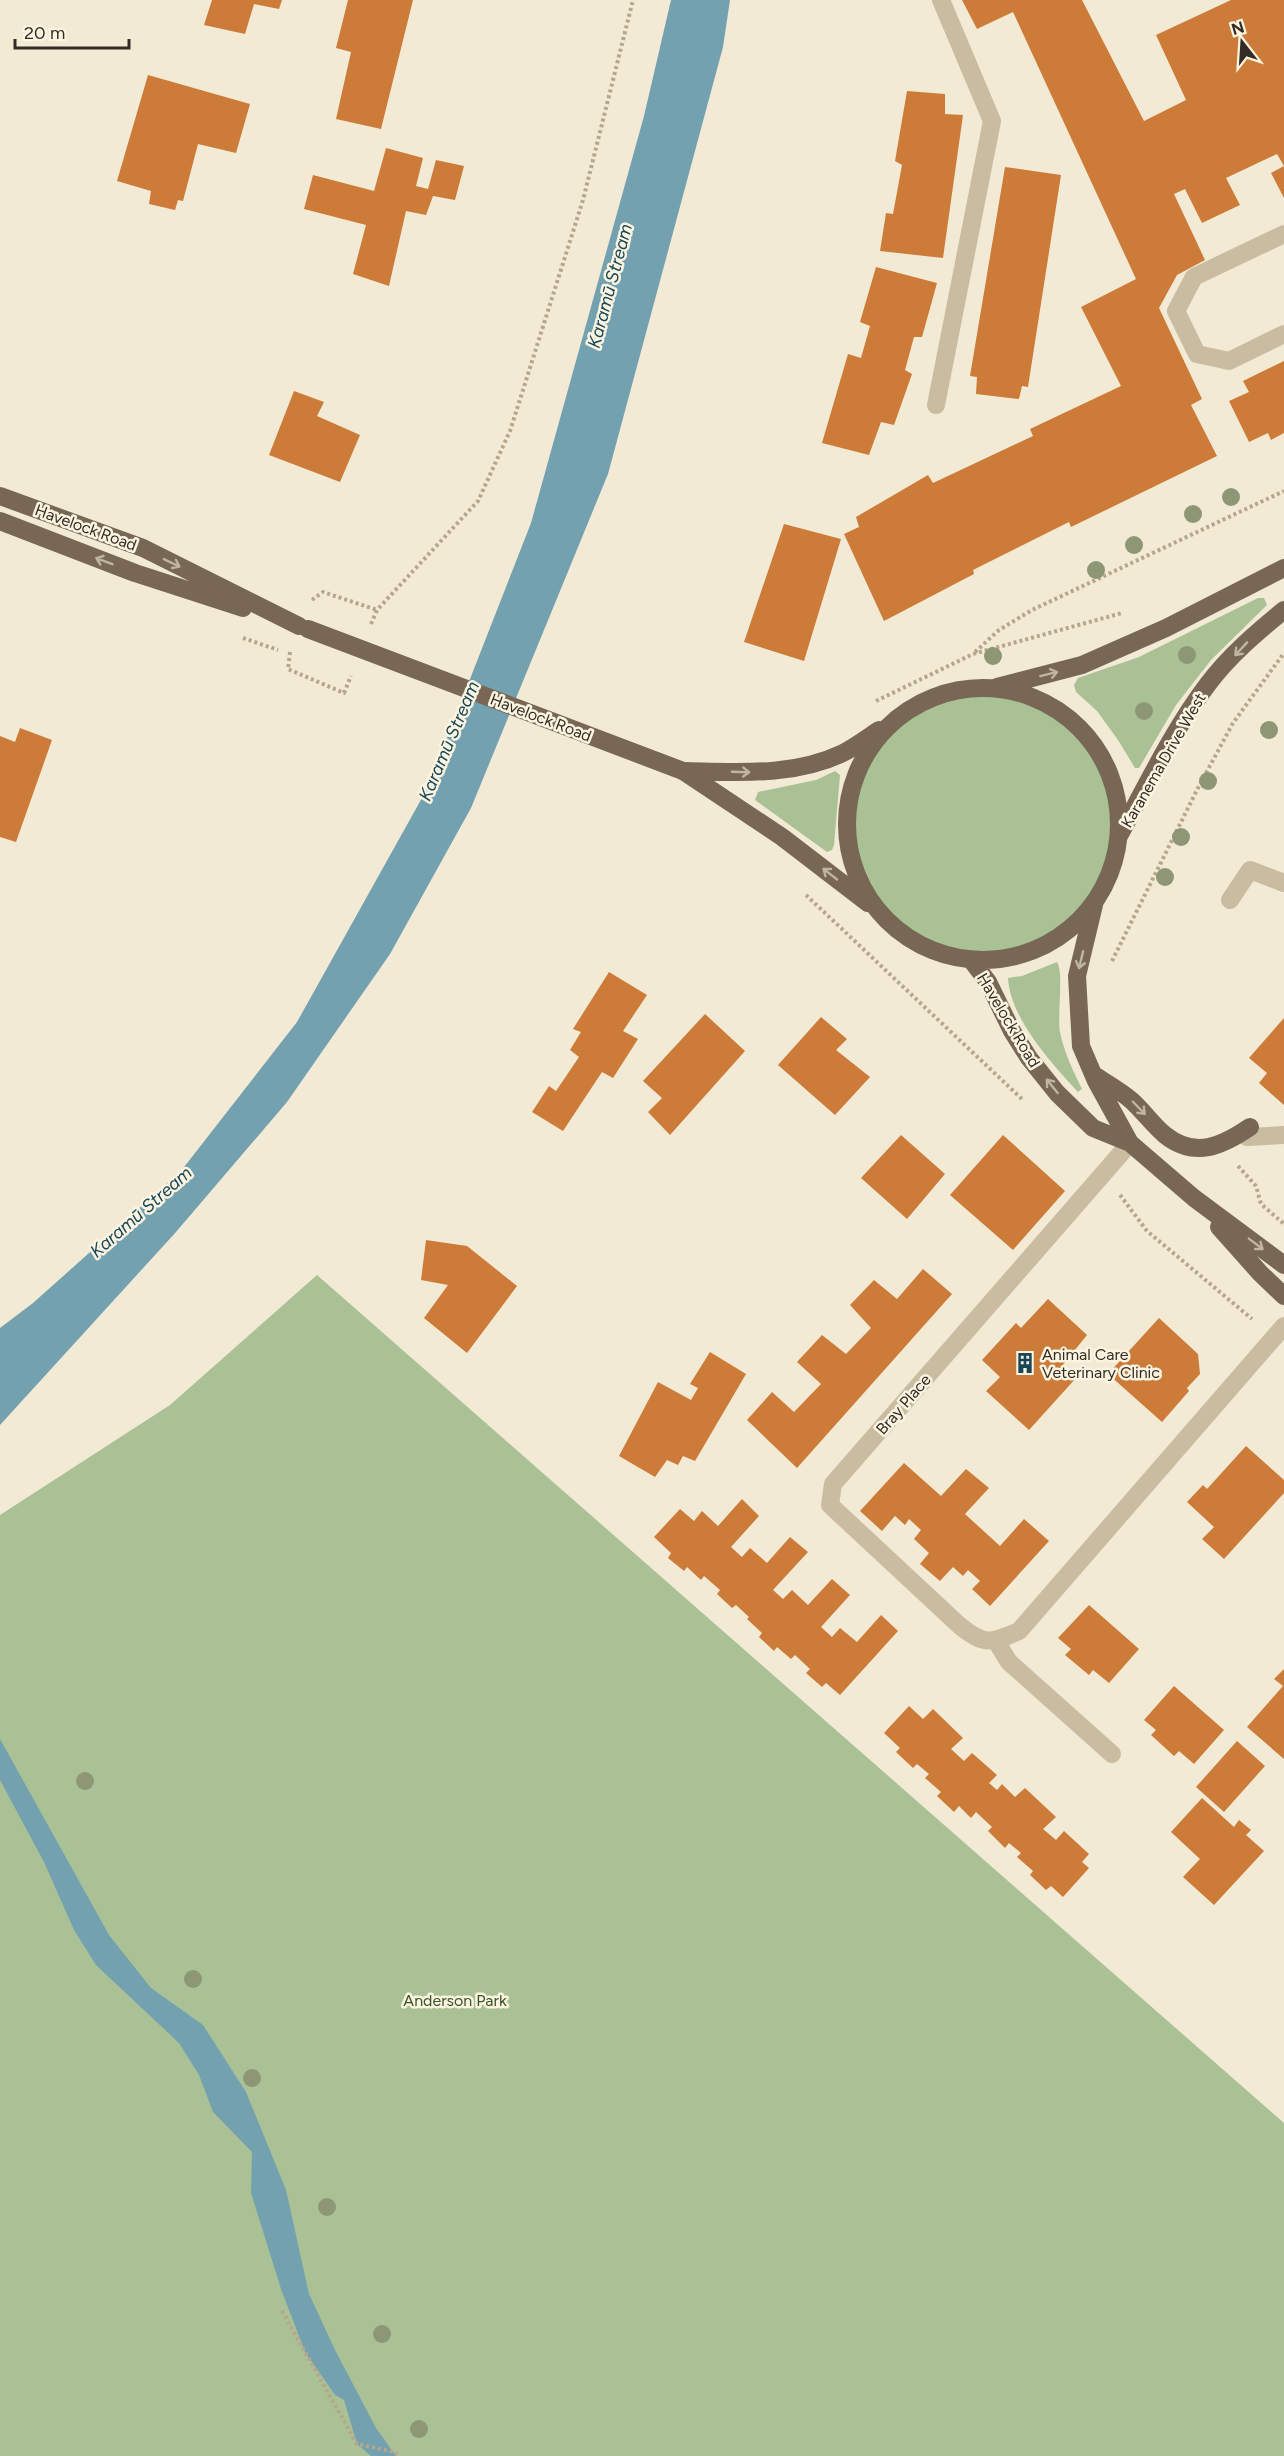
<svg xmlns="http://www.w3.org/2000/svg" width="1284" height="2456" viewBox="0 0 1284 2456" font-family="Figtree,sans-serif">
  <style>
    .green { fill: #a9c195 }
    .water { fill: #73a1b0 }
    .building { fill: #cd7b38 }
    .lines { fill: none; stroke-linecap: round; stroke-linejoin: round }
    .path { stroke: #b6a68b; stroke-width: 4; stroke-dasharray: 3 3; stroke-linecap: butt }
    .minor { stroke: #cabca1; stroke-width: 18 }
    .major { stroke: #776754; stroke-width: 18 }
    .major-bridge { stroke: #776754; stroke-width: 18 }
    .tree { fill: #8d9775 }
    .oneway { stroke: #bfb5a2 }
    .labels { text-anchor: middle; stroke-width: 5; stroke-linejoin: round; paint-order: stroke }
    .street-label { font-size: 16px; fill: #342c24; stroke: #faf4e1 }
    .poi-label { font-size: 16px; fill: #342c24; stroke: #faf4e1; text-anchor: start }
    .park-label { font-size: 16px; fill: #3a5327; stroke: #faf4e1 }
    .water-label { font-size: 18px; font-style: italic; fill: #184657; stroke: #faf4e1 }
  </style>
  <rect width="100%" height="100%" fill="#f2ead5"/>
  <path class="green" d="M1258,598H1264L1267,605L1211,660L1176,705L1139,768H1135L1118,740L1097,711L1076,692L1074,685L1078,678L1139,657Z
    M847 824a136 136 0 1 1 272 0a136 136 0 1 1-272 0Z
    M835,771L840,775L834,845L832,850L827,852L755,800L758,792L816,780Z
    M1057,962C1064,973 1057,1014 1060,1032C1064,1052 1073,1071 1082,1089L1078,1092C1052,1064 1010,1018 1008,978L1022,976Z
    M317,1275L1284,2123V2456H0V1515L170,1405Z"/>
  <path class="water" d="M671,0H730L723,47L608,474L471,808L390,954L287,1102L176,1232L0,1425V1328L33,1303L181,1171L297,1022L427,789L531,523L644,116Z
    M0,1739L109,1935L151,1988L203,2025L246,2092L286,2190L309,2294L335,2350L376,2428L396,2456H371L357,2444L344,2400L335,2395L305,2352L281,2289L251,2193L252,2152L213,2112L199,2075L179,2043L96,1965L74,1930L44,1862L0,1780Z"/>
  <path class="building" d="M212,0H282L279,9L254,4L245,34L204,25Z
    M348,0H413L381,129L336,119L351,52L336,48Z
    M962,0H1082L1144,121L1186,100L1156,35L1231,0H1284V166L1277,154L1226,178L1240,205L1202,223L1185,189L1174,194L1205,260L1177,275L1159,308L1202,399L1191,405L1217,456L1071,527L1069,522L973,570L974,574L884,621L844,534L859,527L856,517L928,475L933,483L1033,436L1030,429L1121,386L1081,307L1136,279L1013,12L977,29Z
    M148,75L250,104L236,153L198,144L183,201L178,200L175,210L149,204L151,191L117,181Z
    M907,91L945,94V114L963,115L943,258L880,251L886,213L893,214L902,165L895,161Z
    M386,148L423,158L416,186L428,189L436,160L464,166L455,200L433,196L426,215L406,211L389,286L353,274L366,225L304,209L313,175L374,191Z
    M1284,166V198L1271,173Z
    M1005,167L1061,175L1028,387L1022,386L1019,399L976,394L977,377L970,376Z
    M876,267L937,283L922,337H914L905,370L912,374L894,425L881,422L869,455L822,443L848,354L861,358L870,326L860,322Z
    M1284,361V433L1271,440L1268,433L1249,442L1229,401L1249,392L1243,381Z
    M294,391L324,402L317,416L360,435L340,482L269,455Z
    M784,524L841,539L804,661L744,642Z
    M20,728L52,740L16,842L0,837V736L15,742Z
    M609,972L647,995L623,1031L638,1039L613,1078L602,1072L563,1131L532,1112L549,1086L556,1091L579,1057L570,1050L581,1032L573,1029Z
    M705,1014L745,1051L670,1135L648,1112L662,1098L643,1081Z
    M821,1017L847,1039L836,1050L870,1077L835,1115L778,1065Z
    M1284,1018V1105L1259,1083L1267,1073L1249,1058Z
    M901,1135L945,1174L907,1219L861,1178Z
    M1003,1135L1065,1191L1013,1250L950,1195Z
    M426,1240L467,1246L517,1286L467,1353L424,1318L448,1285L421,1280Z
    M923,1269L952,1294L797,1468L747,1420L772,1392L794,1412L821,1384L797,1362L822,1335L846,1354L871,1328L850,1305L874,1280L897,1299Z
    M1048,1299L1087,1335L1062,1366L1076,1378L1029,1430L986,1391L1000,1377L982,1360L1016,1323L1021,1328Z
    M1159,1318L1198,1354L1200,1374L1187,1388L1189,1391L1162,1422L1108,1374Z
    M710,1352L746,1374L695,1461L683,1456L678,1465L667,1460L655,1477L619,1456L658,1382L691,1400L698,1388L690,1384Z
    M1246,1446L1284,1480V1493L1224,1559L1202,1539L1214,1527L1187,1502L1203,1485L1207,1489Z
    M904,1463L941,1496L966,1469L989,1488L965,1514L1000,1546L1024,1519L1049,1541L990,1606L972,1589L980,1581L968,1570L963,1576L953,1567L940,1581L920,1564L929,1553L914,1539L921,1530L909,1519L905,1525L895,1516L882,1531L860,1511Z
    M742,1499L759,1516L731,1547L742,1557L750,1548L767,1563L790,1537L808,1552L773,1590L783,1599L792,1590L808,1605L832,1579L850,1595L821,1627L832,1637L840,1628L857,1642L881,1615L898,1631L840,1695L826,1683L822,1687L806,1673L810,1669L795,1655L791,1659L777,1647L774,1651L759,1637L762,1633L747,1619L749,1617L736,1605L732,1608L717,1594L720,1590L704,1576L701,1580L687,1567L684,1571L668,1558L671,1553L654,1537L680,1509L694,1521L702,1511L718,1526Z
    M1089,1605L1139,1649L1109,1683L1093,1670L1089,1675L1065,1655L1071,1649L1058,1638Z
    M1284,1669V1759L1247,1727L1283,1686L1274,1679Z
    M1174,1686L1224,1730L1194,1764L1179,1751L1174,1756L1151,1735L1156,1730L1144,1720Z
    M909,1706L923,1719L933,1709L963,1738L951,1749L964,1761L972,1753L997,1775L989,1783L997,1790L1002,1784L1015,1797L1025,1788L1056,1817L1043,1829L1056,1840L1064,1831L1089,1854L1082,1862L1089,1868L1063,1897L1051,1886L1046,1890L1030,1875L1033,1871L1017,1857L1021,1853L1009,1843L1005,1848L988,1831L992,1827L976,1812L971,1818L959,1806L954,1812L937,1796L941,1792L925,1778L929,1774L917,1764L913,1768L896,1752L900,1748L884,1733Z
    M1237,1741L1265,1766L1224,1812L1196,1787Z
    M1202,1798L1234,1827L1239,1820L1251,1830L1246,1835L1264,1851L1214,1905L1183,1877L1200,1859L1171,1832Z"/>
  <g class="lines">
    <path class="path" d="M312,600L323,592L377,610
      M371,624L377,610L478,501L510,431L583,200L633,0
      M243,638L278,650
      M290,652L288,669L344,693L351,676
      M975,652L999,630L1032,610L1284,491
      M876,701L973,654L1122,613
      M806,895L1023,1100
      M1112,961L1198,788L1233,723L1284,653
      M1238,1166L1256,1186L1261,1204L1284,1224
      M1120,1195L1147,1231L1252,1319
      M282,2311L357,2444L395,2452L400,2456"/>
    <path class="minor" d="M1284,234L1194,277L1176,311L1197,354L1229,361L1284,334
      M936,405L992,121L941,0
      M1230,900L1250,870L1284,883
      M1247,1137L1284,1135
      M1130,1143L833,1484L830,1505L960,1626C985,1646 991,1643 1019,1631L1284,1326
      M996,1641L1009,1662L1112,1754"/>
    <path class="major" d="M0,496L143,548L299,626
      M0,521L135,573L243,608
      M997,687L1082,665L1166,628L1284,568
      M847 824a136 136 0 1 1 272 0a136 136 0 1 1-272 0Z
      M683,771L782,837L868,903
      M683,771C737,772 793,777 843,753C855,747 867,738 879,730
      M1119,836C1147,785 1173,730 1208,684C1229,656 1257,632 1284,610
      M1094,905L1077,976L1081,1046L1096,1081L1130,1143
      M972,961L988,982L1012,1031L1029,1058L1057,1093L1093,1128L1130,1143L1194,1198L1284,1265
      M1094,1075C1106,1083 1121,1091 1132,1101C1144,1112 1153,1125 1165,1135C1195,1159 1222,1146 1250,1127
      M1219,1227L1260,1273L1284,1296"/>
    <path class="major-bridge" d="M308,629L683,771"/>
  </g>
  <g class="tree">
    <circle cx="1231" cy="497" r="9"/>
    <circle cx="1193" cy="514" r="9"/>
    <circle cx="1134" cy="545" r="9"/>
    <circle cx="1096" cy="570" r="9"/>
    <circle cx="1187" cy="655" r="9"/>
    <circle cx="993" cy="656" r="9"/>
    <circle cx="1144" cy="711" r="9"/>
    <circle cx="1269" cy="730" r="9"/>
    <circle cx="1208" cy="781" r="9"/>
    <circle cx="1181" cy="837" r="9"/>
    <circle cx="1165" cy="877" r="9"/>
    <circle cx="85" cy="1781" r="9"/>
    <circle cx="193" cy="1979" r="9"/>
    <circle cx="252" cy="2078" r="9"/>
    <circle cx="327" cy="2207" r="9"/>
    <circle cx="382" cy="2334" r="9"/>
    <circle cx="419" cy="2429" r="9"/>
  </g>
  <defs><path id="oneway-shaft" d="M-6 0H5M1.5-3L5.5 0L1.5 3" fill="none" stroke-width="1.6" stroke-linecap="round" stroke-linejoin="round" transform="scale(1.5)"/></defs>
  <g class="oneway">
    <use href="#oneway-shaft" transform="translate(104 561) rotate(-159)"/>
    <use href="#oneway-shaft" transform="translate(172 563) rotate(26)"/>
    <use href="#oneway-shaft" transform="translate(1241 649) rotate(133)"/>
    <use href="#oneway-shaft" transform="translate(1049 674) rotate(-14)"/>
    <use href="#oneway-shaft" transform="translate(741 772) rotate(2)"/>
    <use href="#oneway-shaft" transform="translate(830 874) rotate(-142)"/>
    <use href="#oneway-shaft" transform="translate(1081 960) rotate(104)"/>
    <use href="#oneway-shaft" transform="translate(1052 1086) rotate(-129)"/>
    <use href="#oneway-shaft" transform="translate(1139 1108) rotate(46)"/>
    <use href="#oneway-shaft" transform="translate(1256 1244) rotate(37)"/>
  </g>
  <defs>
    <symbol id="building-bare" viewBox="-9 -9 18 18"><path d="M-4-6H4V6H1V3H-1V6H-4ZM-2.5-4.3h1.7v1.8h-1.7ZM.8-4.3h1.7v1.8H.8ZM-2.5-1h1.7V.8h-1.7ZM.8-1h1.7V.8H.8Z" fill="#184657" stroke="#faf4e1" stroke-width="2.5" paint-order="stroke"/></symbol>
  </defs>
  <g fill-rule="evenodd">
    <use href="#building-bare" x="1010" y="1348" width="30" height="30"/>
  </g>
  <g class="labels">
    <g class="street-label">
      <text transform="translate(86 527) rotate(20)" y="6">Havelock Road</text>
      <text transform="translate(541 717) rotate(21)" y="6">Havelock Road</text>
      <text transform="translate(1163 760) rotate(-60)" y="6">Karanema Drive West</text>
      <text transform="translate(1009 1020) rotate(59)" y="6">Havelock Road</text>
      <text transform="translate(903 1404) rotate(-49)" y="6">Bray Place</text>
    </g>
    <g class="poi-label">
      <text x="1042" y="1360">Animal Care<tspan x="1042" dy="18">Veterinary Clinic</tspan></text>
    </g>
    <g class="park-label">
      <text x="455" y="2006">Anderson Park</text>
    </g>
    <g class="water-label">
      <text transform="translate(610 286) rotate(-75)" y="6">Karamū Stream</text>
      <text transform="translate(449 741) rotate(-67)" y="6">Karamū Stream</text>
      <text transform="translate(141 1212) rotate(-41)" y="6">Karamū Stream</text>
    </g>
  </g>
  <g transform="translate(1242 42) rotate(343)" stroke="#faf4e1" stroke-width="4.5" paint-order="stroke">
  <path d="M0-4.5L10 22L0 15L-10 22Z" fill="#342c24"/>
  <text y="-9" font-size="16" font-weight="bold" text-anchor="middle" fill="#342c24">N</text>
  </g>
  <path d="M15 39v9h114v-9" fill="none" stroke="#342c24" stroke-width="3"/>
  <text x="24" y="39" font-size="18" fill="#342c24" stroke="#faf4e1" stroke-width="4.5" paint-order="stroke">20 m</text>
</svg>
